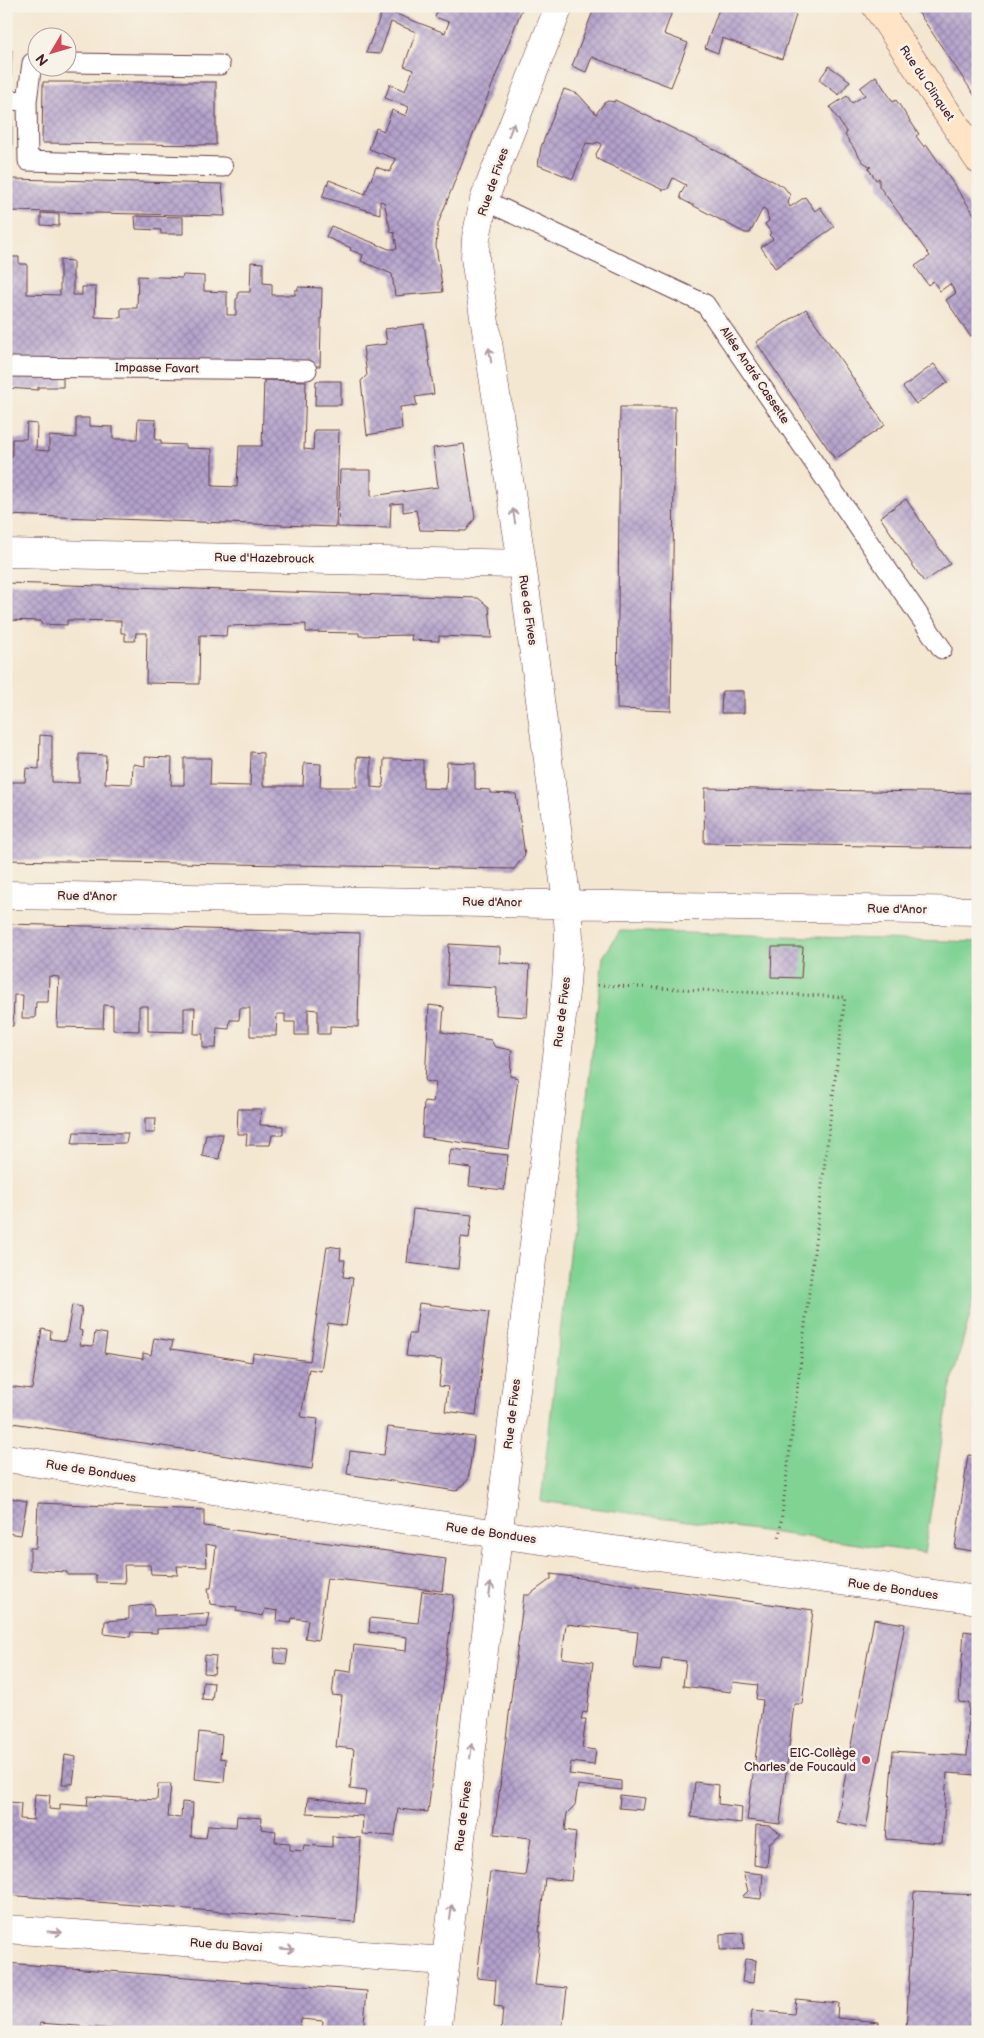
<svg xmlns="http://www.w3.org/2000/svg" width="984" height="2038" viewBox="0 0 984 2038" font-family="'Balsamiq Sans',sans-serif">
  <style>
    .garden { fill: #81d394; stroke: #667960 }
    .building { fill: url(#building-cross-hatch) }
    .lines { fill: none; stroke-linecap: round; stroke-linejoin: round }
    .lane-casing { stroke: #643d44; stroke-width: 21 }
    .street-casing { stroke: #643d44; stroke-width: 29 }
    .secondary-casing { stroke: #643d44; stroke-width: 29 }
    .path { stroke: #643d44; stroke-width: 3; stroke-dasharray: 1 4; stroke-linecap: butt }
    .lane { stroke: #fff; stroke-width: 19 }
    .street { stroke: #fff; stroke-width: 28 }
    .secondary { stroke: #ffe4c6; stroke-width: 28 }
    .oneway { stroke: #ae9aa0 }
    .poi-dot { fill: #d1495b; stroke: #f7f3e8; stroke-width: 2 }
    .labels { text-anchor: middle; stroke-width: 5; stroke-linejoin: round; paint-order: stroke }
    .street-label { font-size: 12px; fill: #4a1f2b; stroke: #f7f3e8 }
    .poi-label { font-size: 12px; fill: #4a1f2b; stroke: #f7f3e8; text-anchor: end }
  </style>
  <defs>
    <pattern id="building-cross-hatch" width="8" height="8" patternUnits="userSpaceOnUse" patternTransform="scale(1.25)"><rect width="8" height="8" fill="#b3a1cc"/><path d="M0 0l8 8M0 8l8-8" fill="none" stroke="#9483a6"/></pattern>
  </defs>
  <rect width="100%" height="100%" fill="#f7f3e8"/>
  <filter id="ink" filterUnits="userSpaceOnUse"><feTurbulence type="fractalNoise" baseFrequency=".02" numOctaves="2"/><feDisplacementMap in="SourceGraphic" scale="10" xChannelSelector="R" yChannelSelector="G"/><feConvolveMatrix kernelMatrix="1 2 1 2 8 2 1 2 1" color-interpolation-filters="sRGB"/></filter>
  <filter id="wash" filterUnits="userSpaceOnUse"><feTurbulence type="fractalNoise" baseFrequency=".0096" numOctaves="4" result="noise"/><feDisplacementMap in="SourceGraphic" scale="20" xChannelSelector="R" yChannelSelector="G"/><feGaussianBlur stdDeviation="1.12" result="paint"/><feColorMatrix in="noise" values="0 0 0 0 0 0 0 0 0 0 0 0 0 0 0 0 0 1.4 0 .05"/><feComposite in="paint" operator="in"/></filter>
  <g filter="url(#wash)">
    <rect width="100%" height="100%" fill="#f4e7d2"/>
    <path class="garden" d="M620,931L978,942V1284L950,1389L924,1553L541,1501L603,957Z"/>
    <g id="blocks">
      <path class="building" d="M432,6H523L438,224L436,246L443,292L395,296L392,274L361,261L363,255L350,250L351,248L326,237L331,226L389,249H397L394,232L391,233L384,202L380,201V214L322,197L329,180L365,194L376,167L390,172L396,159L369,149L376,128L384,131L392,110L406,116L409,107L385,98L390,84L405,91L413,70L404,66L416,32L391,22L380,54L366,53L383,9L445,33L449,22L435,17L437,12L431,9Z
        M595,6H674L664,34L688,43L671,87L592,57L586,72L572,66Z
        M720,6L733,9V6H777L796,15L782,59L722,38L718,53L705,48Z
        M914,6H978V101L967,84Z
        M6,50H12L11,82L6,81Z
        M829,66L850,81L839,95L819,80Z
        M876,76L893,102L896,100L919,134L916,136L924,147L927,145L978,220V336L976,333L970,336L946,300L956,293L950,284L940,291L933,281L928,285L915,266L930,256L879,186V178L876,180L868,168L871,167L863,162L845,135L847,133L830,107L847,96L852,103L865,95L860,88Z
        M43,82H216V145L42,143Z
        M564,89L578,94L596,114L604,103L608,101L614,102L615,100L700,142L784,187L790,195L788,203L790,207L805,197L815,211L820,207L834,227L775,268L761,247L773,239L769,235L771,233L765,224L769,221L766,210L763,208L750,233H745L681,199L680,195L686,185L673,178L668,189L663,190L597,159L596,154L602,144L598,142L594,144L586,143L573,179L538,165L541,147Z
        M6,115H12V145L8,172H6Z
        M11,179L222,184L225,216L10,211Z
        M41,213L59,214V226L41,225Z
        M135,216L183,217V234H161V230L136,229Z
        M6,257H19V264H27V294L60,295V260L73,261V295H82V287H96L95,317L121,318V308H137L138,276L182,278L183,275L204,276V291L227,292V315H236V299L238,298V292H250L251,262L263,263V283L272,284V295H295V290H298V287L322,288L320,366L6,360Z
        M806,309L885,425L835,459L756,342Z
        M424,324L434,394L415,397L417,405L400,407L402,429L367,435L361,381L367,375L363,347L387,344L385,329Z
        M934,364L948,382L916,404L903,387Z
        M6,375L63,376V387H38V390L6,388Z
        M264,380L306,381L304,449L313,450L314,430H339L336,527L6,515V457H12V439H26L27,423L37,424L36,450L49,451V436L76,438V418H89V426L113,427V439H137L138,419L156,420L155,440H161V444L186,445V448L212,449V486L237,487L239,446H262Z
        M316,381H341V405H315Z
        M620,407H675L671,711L617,709Z
        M464,444L475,518L466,531L420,530L416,510L403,512V503L391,504L390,528L338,527L340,470H371V496L438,487L433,448Z
        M906,499L950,564L924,582L880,517Z
        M6,583L478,598L489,607L492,638L439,636V641L411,640L412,635L359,636V633L306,632V624L227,626L226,636L200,635L199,684L146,683L147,633H136L135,641H125V633H121V621L67,620V625L41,624V621L6,620Z
        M722,691H744V713H721Z
        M40,735L52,736V782L79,783V754L106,755L105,783L132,784L133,764L145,766V757L172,758L171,785H184V758H211L210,785L250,786L251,752L263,753V786H303L304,763L321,764L320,787H357V757L371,758V787L383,788L384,759H396L423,760V788L446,789L447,762L475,763V789L490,790V793L516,794L525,855L514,869L6,860V782H25L26,768L39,769Z
        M705,788L978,793V848L704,843Z
        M6,924L360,933L358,1027L330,1026V1034H318V1010L308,1009V1035H295V1022H285V1014H277L276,1036H250V1008H240L239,1020H230L229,1029L217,1028L216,1048H203V1034H194L195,1008H184V1032L148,1031V1006H139V1031L113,1030V1006L104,1005L103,1028L57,1027L59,977L49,976L48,1002H36L35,1018H22L23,995H14L13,1026H6Z
        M449,944L500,947V963L530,965L527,1017L496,1015L497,988L447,985Z
        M772,947H803L801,978L771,977Z
        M429,1005L444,1007L442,1032L491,1040L495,1047L512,1050L510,1076L518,1078L509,1149L422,1137L424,1101L433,1102L436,1083L425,1081Z
        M238,1109H261L260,1125L283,1126V1135H272L270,1145H246L247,1134H237Z
        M145,1118H156L155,1133H145Z
        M74,1132L126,1133H128L126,1143L72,1144Z
        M206,1134H223L219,1159L202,1156Z
        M451,1149L508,1155L504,1190L469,1186L471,1168L448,1165Z
        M413,1209L472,1215L469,1238L461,1237L458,1269L407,1263Z
        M327,1246L341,1248L340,1260H345L343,1277L353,1278L346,1326L328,1323L321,1371L309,1369L301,1417L318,1419L312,1469L6,1422V1386L32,1389L42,1329L51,1331L50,1339L66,1341L72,1305L82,1307L79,1330L82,1331L80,1345L93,1346L95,1332L107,1334L104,1353L143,1359V1353L151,1355L154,1338L173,1341L171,1349L211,1355L252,1362L253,1353L310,1361Z
        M419,1303L489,1312L476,1415L445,1411L448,1387L439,1386L442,1360L406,1356L409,1334H415Z
        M388,1427L474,1437L468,1480L456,1491L347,1474L350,1451L384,1455Z
        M968,1455L978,1456V1552L955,1548Z
        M6,1497L27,1501L21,1535L6,1533Z
        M38,1503L204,1510V1526L446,1559L442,1591L327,1578L318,1640L305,1638L308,1620L292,1618L291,1623L277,1621L278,1611L265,1609L263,1616L236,1611L237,1607L210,1604L208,1588H211L216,1546L206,1544L207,1567L177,1566L178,1575L151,1574L150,1565H124L125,1583L96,1582V1575H67V1572L30,1570V1548H36Z
        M551,1574L813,1610L802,1704H794L780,1824L747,1820L763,1700L756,1699L758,1685L733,1682L731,1692L683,1686L686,1661L662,1658L660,1671L634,1668L638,1632L566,1624L562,1658L593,1662L587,1713L583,1712L581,1719H586L582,1748L596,1750L594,1765L571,1762L569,1774L621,1781V1790L578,1785L575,1805L567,1813L565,1830L576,1832L571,1881L545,1878L539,1932H541L535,1985L567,1988L562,2032H501L503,2007L494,2006L496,1980L477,1978L483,1925L490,1872L525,1876L531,1838L494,1834L524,1595H529L551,1579Z
        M422,1591L454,1595L428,1812L398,1809L395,1836L362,1834L363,1816L307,1813L308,1797L364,1805L366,1791L350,1789L354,1749L336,1747L342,1696L332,1695L335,1670L351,1672L354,1645L406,1651L407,1637L369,1632L370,1618L418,1623Z
        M153,1604L154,1616L210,1613L207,1627L157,1629V1633L131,1632L130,1637L104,1634L105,1621L129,1619V1607Z
        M874,1619L905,1624L866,1828L837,1822Z
        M964,1631L978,1633V1775L947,1773L942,1843L886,1839L893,1751L967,1756L969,1703L959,1702Z
        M275,1648L288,1650L286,1664L274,1663Z
        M205,1655L216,1656L214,1674L204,1673Z
        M203,1682L214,1683L212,1700L202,1699Z
        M199,1732L222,1735L220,1758L226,1759L224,1782L195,1779Z
        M65,1755L76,1757L73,1784H62Z
        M695,1782L719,1785L718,1804L742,1807L741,1823L691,1817Z
        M158,1784H171L168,1817L181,1818L182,1802L193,1803L191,1837L206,1838L208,1825L236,1827L237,1816L262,1818L261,1829L276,1831L275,1842L290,1843V1850L303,1851L304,1845L332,1847V1836L361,1838L355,1922L6,1895V1832L9,1802L21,1803L20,1819L33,1820L35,1794L50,1795L49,1809L60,1810V1804L87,1806L88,1796L157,1800Z
        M620,1795L645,1798L643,1810L619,1808Z
        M756,1825L770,1826L781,1834L769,1843L767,1867L754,1865Z
        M743,1872L763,1874L761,1899L742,1897L748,1891Z
        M914,1892L978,1895V2032H906Z
        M743,1933L744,1949L720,1950V1934Z
        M745,1959L756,1960L754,1983L742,1982Z
        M6,1963L367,1991L363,2032H322L323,2021L301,2019L299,2032H112L113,2029L40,2023V2032H6Z
        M796,1999L838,2003L837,2018L879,2022L878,2032H750L752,2010L794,2014Z"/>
    </g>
  </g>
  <g filter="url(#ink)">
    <use href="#blocks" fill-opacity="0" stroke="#643d44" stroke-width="1"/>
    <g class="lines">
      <defs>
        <path id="lane" d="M68,63L220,65
          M6,100L27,101L32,63H38
          M27,101L28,161L223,167
          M484,200L705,304L942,649
          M6,367L307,370"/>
        <path id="street" d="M6,553L522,564
          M6,895L978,911
          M6,1458L498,1534L978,1600
          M6,1929L445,1961
          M437,2032L566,984L569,937L567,903L522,564L475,258L476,238L484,200L559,6"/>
        <path id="secondary" d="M876,6L978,159"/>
      </defs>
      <use href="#lane" class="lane-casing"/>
      <use href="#street" class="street-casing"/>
      <use href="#secondary" class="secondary-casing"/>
      <path class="path" d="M598,985L845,997L779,1539"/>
      <use href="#lane" class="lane"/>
      <use href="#street" class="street"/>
      <use href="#secondary" class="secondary"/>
    </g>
    <defs><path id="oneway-shaft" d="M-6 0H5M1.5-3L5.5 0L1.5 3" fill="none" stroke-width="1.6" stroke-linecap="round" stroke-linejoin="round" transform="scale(1.25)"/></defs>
    <g class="oneway">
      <use href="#oneway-shaft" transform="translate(511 130) rotate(-69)"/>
      <use href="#oneway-shaft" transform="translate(490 355) rotate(-99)"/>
      <use href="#oneway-shaft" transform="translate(514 516) rotate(-99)"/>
      <use href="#oneway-shaft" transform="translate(490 1590) rotate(-83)"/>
      <use href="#oneway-shaft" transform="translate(471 1751) rotate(-83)"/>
      <use href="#oneway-shaft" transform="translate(451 1912) rotate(-83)"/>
      <use href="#oneway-shaft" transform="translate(55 1932) rotate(4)"/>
      <use href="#oneway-shaft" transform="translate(287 1949) rotate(4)"/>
    </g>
  </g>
  <circle class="poi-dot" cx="866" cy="1760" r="5"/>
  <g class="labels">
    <g class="street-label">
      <text transform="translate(927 83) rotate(56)" y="4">Rue du Clinquet</text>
      <text transform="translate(493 182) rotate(-71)" y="4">Rue de Fives</text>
      <text transform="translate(157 368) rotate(1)" y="4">Impasse Favart</text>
      <text transform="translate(755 375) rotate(56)" y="4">Allée André Cassette</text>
      <text transform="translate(264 558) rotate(1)" y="4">Rue d'Hazebrouck</text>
      <text transform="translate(528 610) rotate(82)" y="4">Rue de Fives</text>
      <text transform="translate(87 896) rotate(1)" y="4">Rue d'Anor</text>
      <text transform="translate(492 902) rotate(1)" y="4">Rue d'Anor</text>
      <text transform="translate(897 909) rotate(1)" y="4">Rue d'Anor</text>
      <text transform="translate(562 1012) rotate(-83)" y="4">Rue de Fives</text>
      <text transform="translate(512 1414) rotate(-83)" y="4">Rue de Fives</text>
      <text transform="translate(91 1471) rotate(9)" y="4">Rue de Bondues</text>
      <text transform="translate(491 1533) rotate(8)" y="4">Rue de Bondues</text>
      <text transform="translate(893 1589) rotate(8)" y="4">Rue de Bondues</text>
      <text transform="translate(463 1816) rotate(-83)" y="4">Rue de Fives</text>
      <text transform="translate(226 1945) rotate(4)" y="4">Rue du Bavai</text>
    </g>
    <g class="poi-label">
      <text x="856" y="1757">EIC-Collège<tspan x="856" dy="14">Charles de Foucauld</tspan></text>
    </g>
  </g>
  <rect width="984" height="2038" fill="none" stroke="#f7f3e8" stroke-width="25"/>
  <g transform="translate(52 52) rotate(232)"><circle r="24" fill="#f7f3e8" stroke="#b29e9c"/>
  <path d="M0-4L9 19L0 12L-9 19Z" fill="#d1495b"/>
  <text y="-8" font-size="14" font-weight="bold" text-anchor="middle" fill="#4a1f2b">N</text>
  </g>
</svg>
